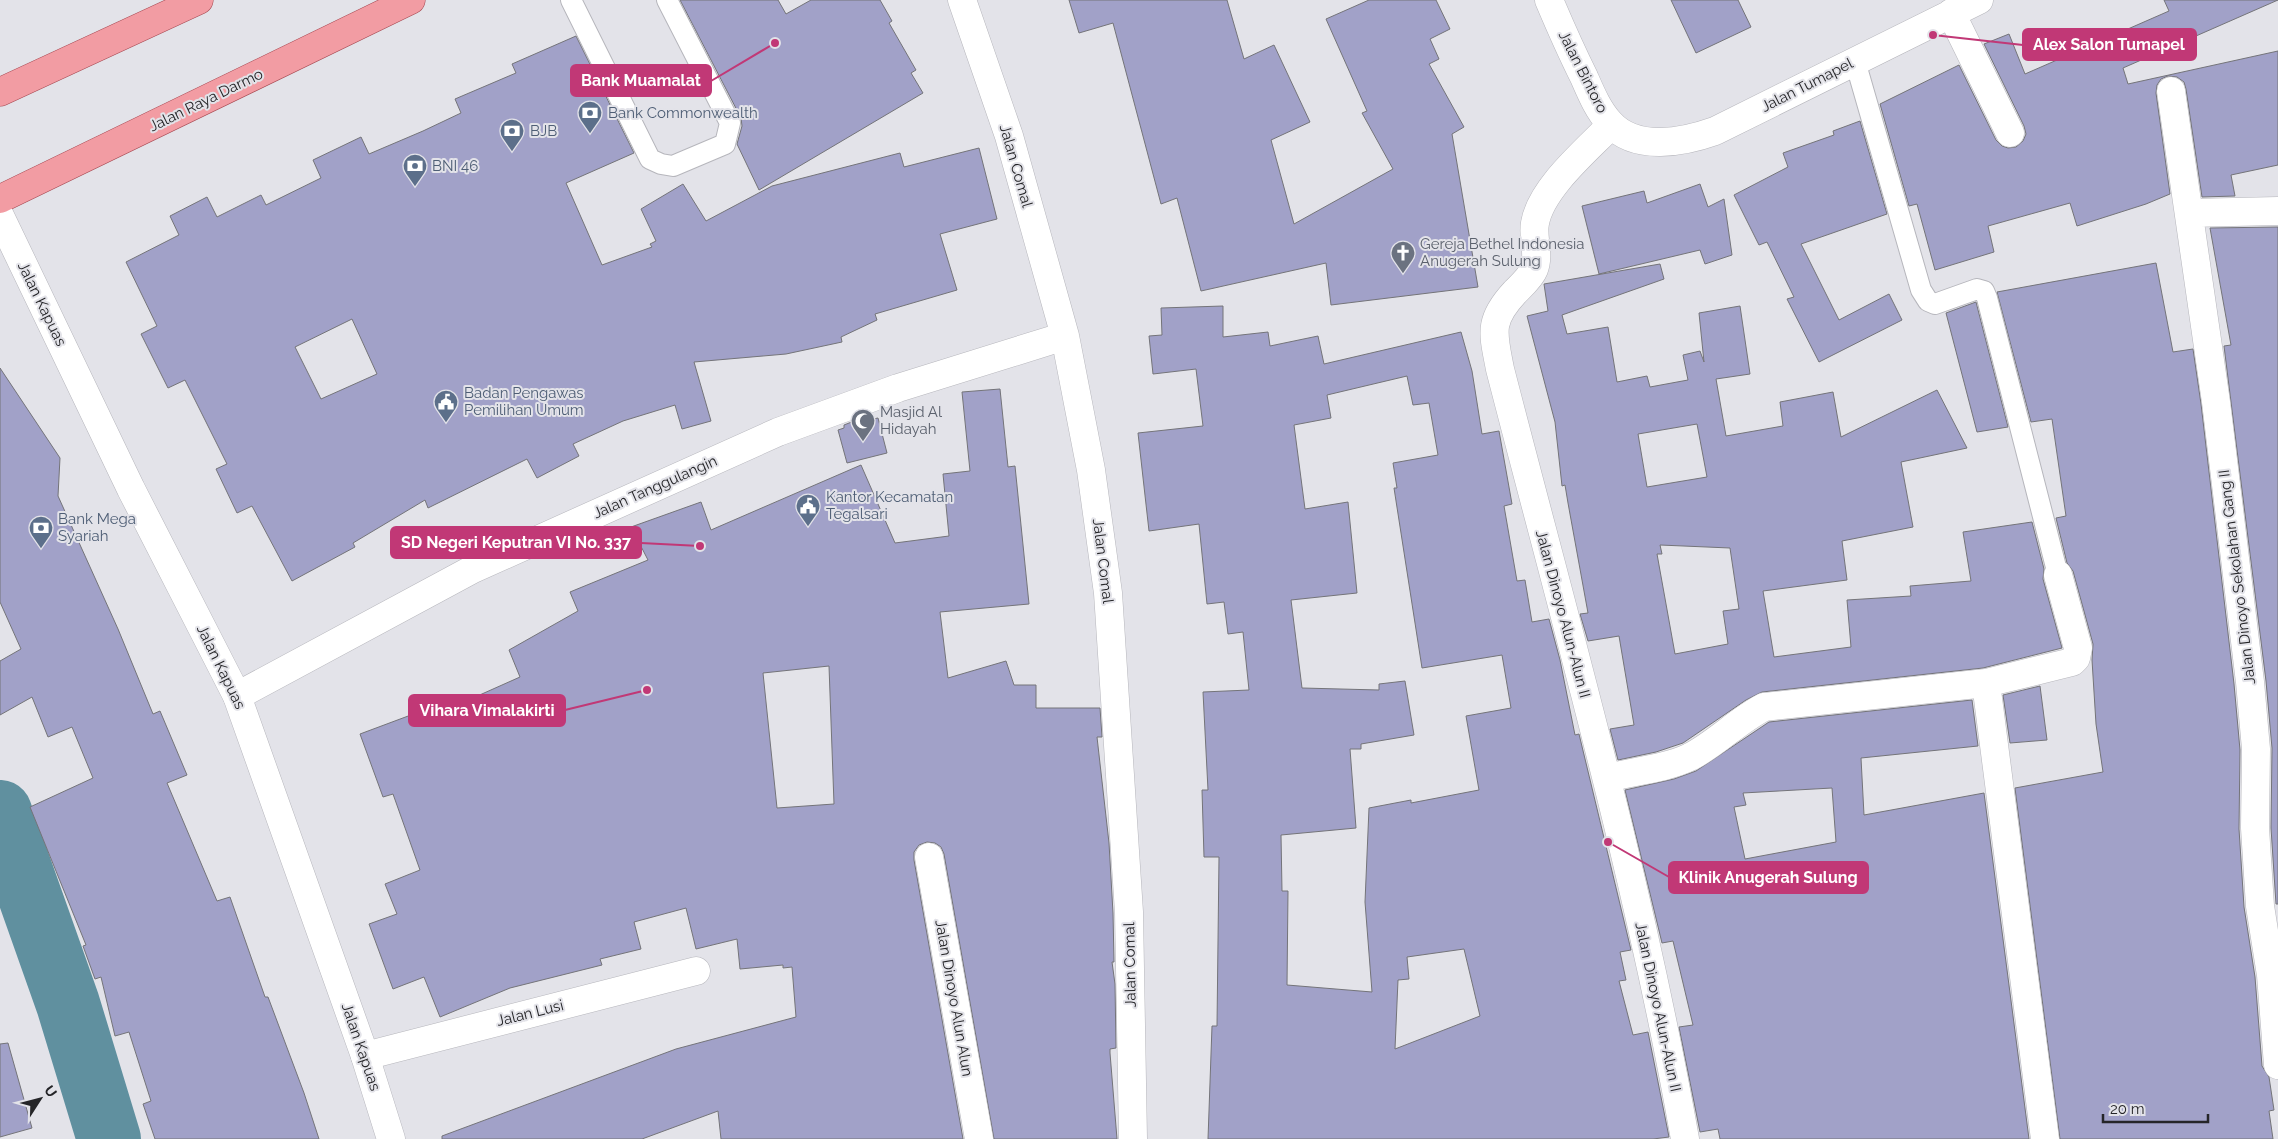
<svg xmlns="http://www.w3.org/2000/svg" width="2278" height="1139" viewBox="0 0 2278 1139" font-family="Raleway,sans-serif">
  <style>
    .lines { fill: none; stroke-linecap: round; stroke-linejoin: round }
    .river { stroke: #60909f; stroke-width: 64 }
    .building { fill: #a1a1c8; stroke: #747479; fill-rule: evenodd }
    .service-casing { stroke: #b6b6bc; stroke-width: 22 }
    .minor-casing { stroke: #b6b6bc; stroke-width: 29 }
    .tertiary-casing { stroke: #b6b6bc; stroke-width: 29 }
    .primary-casing { stroke: #a54750; stroke-width: 29 }
    .service { stroke: #fff; stroke-width: 20 }
    .minor { stroke: #fff; stroke-width: 28 }
    .tertiary { stroke: #fff; stroke-width: 28 }
    .primary { stroke: #f29ca3; stroke-width: 28 }
    .labels { text-anchor: middle; stroke-width: 4; stroke-linejoin: round; paint-order: stroke }
    .street-label { font-size: 15px; fill: #252528; stroke: #e3e3e9 }
    .service-label { font-size: 15px; fill: #4e5e75; stroke: #e3e3e9; text-anchor: start }
    .worship-label { font-size: 15px; fill: #5b616d; stroke: #e3e3e9; text-anchor: start }
    .leader { fill: none; stroke: #c13876; stroke-width: 2 }
    .callout-dot { fill: #c13876; stroke: #e3e3e9; stroke-width: 2 }
    .callout { fill: #c13876; stroke: #c13876; stroke-width: 2 }
    .callout-label { font-size: 16px; text-anchor: middle; font-weight: bold; fill: #fff }
  </style>
  <rect width="100%" height="100%" fill="#e3e3e9"/>
  <g class="lines">
    <path class="river" d="M0,812L68,1004L109,1139"/>
  </g>
  <path class="building" d="M680,0H778L786,14L811,0H880L892,21L889,23L916,70L911,73L923,93L759,190L737,144L742,126L741,118Z
    M1069,0H1227L1244,59L1274,45L1310,122L1271,140L1294,224L1393,169L1362,113L1367,111L1326,19L1369,0H1436L1450,29L1430,39L1439,59L1429,64L1464,127L1452,134L1478,287L1331,305L1326,263L1201,291L1177,198L1161,204L1113,23L1079,33Z
    M1671,0H1738L1751,27L1696,53Z
    M2164,0H2278L2123,68L2128,84L2278,51V165L2231,175L2235,196L2202,197L2186,89L2184,82L2177,77L2168,76L2161,79L2157,85L2156,93L2170,194L2146,204L2077,226L2070,203L1988,226L1994,252L1935,270L1917,204L1909,206L1880,104L1959,65L1996,140L2002,146L2008,148L2016,147L2023,141L2026,134L2024,126L1984,44L2009,34L2025,74L2169,11Z
    M576,36L634,153L566,183L602,265L652,247L650,244L656,241L641,209L683,184L706,221L772,186L900,153L904,167L979,148L997,219L940,234L957,290L875,314L877,320L841,337L842,342L786,354L694,362L711,421L682,429L675,405L623,421L573,444L579,456L537,478L527,459L428,508L425,500L353,543L355,547L292,581L252,506L237,513L216,469L227,464L185,380L168,388L141,334L157,326L126,262L179,235L170,216L207,197L217,217L261,195L266,205L321,178L313,160L361,137L369,154L423,131L461,113L455,99L516,73L512,64ZM352,319L377,374L321,399L295,347Z
    M1860,121L1887,214L1801,244L1839,320L1889,294L1902,320L1819,362L1787,299L1794,297L1767,242L1759,245L1734,195L1788,167L1783,153L1834,135L1833,131Z
    M1700,184L1708,207L1724,199L1732,255L1705,264L1700,250L1599,274L1582,206L1644,191L1647,203Z
    M2278,227V904H2276L2271,828L2272,748L2266,681L2224,346L2231,345L2210,228Z
    M2156,263L2173,352L2193,349L2201,404L2234,684L2240,750L2239,829L2244,907L2255,977L2262,1066L2269,1077L2274,1110L2269,1111L2273,1139H2060L2015,788L2103,772L2096,724L2092,660L2093,644L2073,571L2067,563L2056,518L2066,516L2052,419L2031,422L1997,292Z
    M1660,264L1664,279L1562,315L1567,334L1608,327L1617,382L1647,376L1650,387L1688,380L1683,355L1700,351L1704,362L1699,313L1740,306L1750,374L1716,379L1726,436L1783,426L1780,402L1833,392L1841,437L1937,390L1967,448L1901,462L1913,527L1842,541L1847,580L1763,591L1774,657L1851,647L1847,600L1911,596L1910,586L1971,581L1963,532L2032,522L2044,569L2043,579L2062,648L1983,668L1762,692L1746,700L1683,743L1656,752L1618,760L1610,729L1634,725L1619,636L1588,641L1580,614L1588,613L1568,503L1565,485L1562,486L1555,422L1527,316L1548,311L1544,284ZM1697,424L1707,477L1647,487L1638,434ZM1660,545L1730,548L1739,609L1723,611L1728,644L1675,654L1657,554H1662Z
    M1976,302L2008,427L1977,432L1946,313Z
    M1223,306V337L1268,332L1270,346L1318,336L1324,364L1461,332L1472,371L1482,434L1499,431L1512,504L1504,506L1517,581L1525,580L1532,622L1549,619L1560,660L1575,735L1579,734L1631,950L1620,952L1626,980L1619,981L1633,1035L1648,1032L1669,1137L1653,1139H1208L1212,1026H1217L1219,857H1204L1202,790H1208L1203,692L1249,690L1243,632L1228,634L1224,602L1207,604L1199,524L1149,531L1138,433L1203,426L1196,369L1153,374L1149,336L1162,335L1161,308ZM1407,376L1413,405L1429,403L1438,455L1393,463L1397,488H1394L1422,668L1502,655L1511,708L1466,716L1479,790L1411,803V800L1369,808L1365,902L1372,992L1287,985L1288,891H1282L1281,835L1356,828L1350,749H1361V744L1414,735L1405,681L1379,684V690L1302,688L1291,600L1357,593L1348,502L1305,509L1294,425L1331,418L1327,395ZM1464,949L1480,1016L1395,1049L1398,980L1409,979L1407,957Z
    M0,368L60,458L58,496L118,629L153,714L160,711L187,775L167,783L217,901L230,897L265,997H268L304,1093L319,1139H155L143,1104L151,1101L129,1032L115,1036L101,977L95,979L83,946L86,945L30,807L93,778L72,727L48,737L32,697L0,715V661L21,649L0,602Z
    M1000,389L1008,467L1015,466L1029,604L940,612L948,678L1006,661L1014,685H1036V708H1100L1102,737H1097L1109,843L1113,913L1114,962H1112L1115,984L1116,1048L1110,1049V1053L1117,1139H994L944,854L941,847L935,843L927,842L919,845L914,852V860L963,1139H721L718,1111L642,1139H442V1136L676,1049L796,1017L792,967L783,968V965L740,969L737,939L696,949L686,908L634,922L641,949L600,959L602,965L510,988L440,1017L424,977L393,989L369,924L397,914L385,884L420,870L393,794L383,797L360,734L443,703L446,710L520,677L509,650L578,611L570,592L648,560L631,527L701,502L711,530L861,465L895,543L949,536L943,474L970,471L962,392ZM829,666L834,804L777,808L763,673Z
    M872,414L873,419L878,418L887,453L847,463L838,430L844,428V425Z
    M2040,686L2047,740L2010,743L2003,695Z
    M1972,700L1978,746L1861,758L1864,815L1984,793L2029,1139H1720L1718,1129L1700,1132L1679,1027L1693,1025L1673,941L1662,943L1625,790L1674,779L1696,771L1769,722ZM1832,788L1836,842L1745,859L1734,807L1746,805L1743,793Z
    M8,1043L32,1128L0,1137V1044Z"/>
  <g class="lines">
    <defs>
      <path id="service" d="M571,0L650,159L661,164L673,166L725,144L730,123L667,0
        M1855,61L1921,290L1928,301L1935,304L1977,289L1984,291L1987,298L2058,575"/>
      <path id="minor" d="M962,0L1009,136L1065,336L1091,470L1108,593L1129,912L1133,1139
        M1549,0C1560,26 1571,51 1584,77C1591,93 1598,110 1610,123C1636,152 1684,142 1715,131L1979,0
        M1951,13L2010,133
        M2171,91L2216,402L2250,682L2256,749L2255,828L2260,906L2271,975L2278,1065
        M1611,125C1587,150 1541,188 1535,223C1532,238 1540,254 1534,269C1531,277 1521,286 1515,292C1488,321 1493,333 1500,369C1566,625 1639,879 1685,1139
        M2189,213L2278,211
        M1986,683L2045,1139
        M237,696L473,569L778,432L898,388L1065,336
        M1607,778C1634,771 1665,769 1690,757C1717,743 1737,721 1764,707L1986,683L2072,662L2076,658L2078,648L2058,575
        M929,857L979,1139
        M365,1056L696,971"/>
      <path id="tertiary" d="M0,216L131,489L237,696L365,1056L391,1139"/>
      <path id="primary" d="M0,92L199,0
        M0,199L411,0"/>
    </defs>
    <use href="#service" class="service-casing"/>
    <use href="#minor" class="minor-casing"/>
    <use href="#tertiary" class="tertiary-casing"/>
    <use href="#primary" class="primary-casing"/>
    <use href="#service" class="service"/>
    <use href="#minor" class="minor"/>
    <use href="#tertiary" class="tertiary"/>
    <use href="#primary" class="primary"/>
  </g>
  <defs>
    <symbol id="bank-pin" viewBox="-11 -11 22 30"><path d="M0 17L-7.5 6A9.5 9.5 0 1 1 7.5 6Z" fill="#5c6f8a" stroke="#e3e3e9"/><path d="M-6-4H6V4H-6ZM0-2.3a2.3 2.3 0 1 0 0 4.6a2.3 2.3 0 1 0 0-4.6Z" fill="#fff"/></symbol>
    <symbol id="church-pin" viewBox="-11 -11 22 30"><path d="M0 17L-7.5 6A9.5 9.5 0 1 1 7.5 6Z" fill="#6b7280" stroke="#e3e3e9"/><path d="M-1.2-6h2.4v3.5h3.3v2.4h-3.3V6h-2.4V-.1h-3.3v-2.4h3.3Z" fill="#fff"/></symbol>
    <symbol id="civic-pin" viewBox="-11 -11 22 30"><path d="M0 17L-7.5 6A9.5 9.5 0 1 1 7.5 6Z" fill="#5c6f8a" stroke="#e3e3e9"/><path d="M-.6-6.5H3V-4.5H.6V-3L4-1V1h2V6H-6V1h2V-1L-.6-3ZM-1.2 2.5V6h2.4V2.5Z" fill="#fff"/></symbol>
    <symbol id="mosque-pin" viewBox="-11 -11 22 30"><path d="M0 17L-7.5 6A9.5 9.5 0 1 1 7.5 6Z" fill="#6b7280" stroke="#e3e3e9"/><path d="M3.5-4.9A6 6 0 1 0 3.5 4.9A5 5 0 1 1 3.5-4.9Z" fill="#fff"/></symbol>
  </defs>
  <g fill-rule="evenodd">
    <use href="#bank-pin" x="576" y="99" width="28" height="38"/>
    <use href="#bank-pin" x="498" y="117" width="28" height="38"/>
    <use href="#bank-pin" x="401" y="152" width="28" height="38"/>
    <use href="#church-pin" x="1389" y="239" width="28" height="38"/>
    <use href="#civic-pin" x="432" y="388" width="28" height="38"/>
    <use href="#mosque-pin" x="849" y="407" width="28" height="38"/>
    <use href="#civic-pin" x="794" y="492" width="28" height="38"/>
    <use href="#bank-pin" x="27" y="514" width="28" height="38"/>
  </g>
  <g class="labels">
    <g class="street-label">
      <text transform="translate(1583 72) rotate(63)" y="5">Jalan Bintoro</text>
      <text transform="translate(1807 85) rotate(-27)" y="5">Jalan Tumapel</text>
      <text transform="translate(206 100) rotate(-26)" y="5">Jalan Raya Darmo</text>
      <text transform="translate(1016 166) rotate(74)" y="5">Jalan Comal</text>
      <text transform="translate(42 304) rotate(64)" y="5">Jalan Kapuas</text>
      <text transform="translate(655 487) rotate(-24)" y="5">Jalan Tanggulangin</text>
      <text transform="translate(1103 561) rotate(83)" y="5">Jalan Comal</text>
      <text transform="translate(2237 577) rotate(-97)" y="5">Jalan Dinoyo Sekolahan Gang II</text>
      <text transform="translate(1563 614) rotate(75)" y="5">Jalan Dinoyo Alun-Alun II</text>
      <text transform="translate(221 667) rotate(64)" y="5">Jalan Kapuas</text>
      <text transform="translate(1130 965) rotate(-91)" y="5">Jalan Comal</text>
      <text transform="translate(954 998) rotate(80)" y="5">Jalan Dinoyo Alun Alun</text>
      <text transform="translate(1658 1007) rotate(78)" y="5">Jalan Dinoyo Alun-Alun II</text>
      <text transform="translate(530 1013) rotate(-14)" y="5">Jalan Lusi</text>
      <text transform="translate(361 1047) rotate(71)" y="5">Jalan Kapuas</text>
    </g>
    <g class="service-label">
      <text x="608" y="118">Bank Commonwealth</text>
      <text x="530" y="136">BJB</text>
      <text x="432" y="171">BNI 46</text>
      <text x="464" y="398">Badan Pengawas<tspan x="464" dy="17">Pemilihan Umum</tspan></text>
      <text x="826" y="502">Kantor Kecamatan<tspan x="826" dy="17">Tegalsari</tspan></text>
      <text x="58" y="524">Bank Mega<tspan x="58" dy="17">Syariah</tspan></text>
    </g>
    <g class="worship-label">
      <text x="1420" y="249">Gereja Bethel Indonesia<tspan x="1420" dy="17">Anugerah Sulung</tspan></text>
      <text x="880" y="417">Masjid Al<tspan x="880" dy="17">Hidayah</tspan></text>
    </g>
  </g>
  <path class="leader" d="M1933 35L2023 45M775 43L711 81M700 546L641 543M647 690L565 710M1608 842L1669 877"/>
  <g class="callout-dot">
    <circle cx="1933" cy="35" r="5"/>
    <circle cx="775" cy="43" r="5"/>
    <circle cx="700" cy="546" r="5"/>
    <circle cx="647" cy="690" r="5"/>
    <circle cx="1608" cy="842" r="5"/>
  </g>
  <g class="callout">
    <rect x="2023" y="29" width="173" height="31" rx="5"/>
    <rect x="571" y="65" width="140" height="31" rx="5"/>
    <rect x="391" y="527" width="250" height="31" rx="5"/>
    <rect x="409" y="695" width="156" height="31" rx="5"/>
    <rect x="1669" y="862" width="199" height="31" rx="5"/>
  </g>
  <g class="callout-label">
    <text x="2109" y="50">Alex Salon Tumapel</text>
    <text x="641" y="86">Bank Muamalat</text>
    <text x="516" y="548">SD Negeri Keputran VI No. 337</text>
    <text x="487" y="716">Vihara Vimalakirti</text>
    <text x="1768" y="883">Klinik Anugerah Sulung</text>
  </g>
  <g transform="translate(40 1099) rotate(54)" stroke="#e3e3e9" stroke-width="4" paint-order="stroke">
  <path d="M0-4L9 19L0 12L-9 19Z" fill="#252528"/>
  <text y="-8" font-size="14" font-weight="bold" text-anchor="middle" fill="#252528">U</text>
  </g>
  <path d="M2103 1114v8h105v-8" fill="none" stroke="#252528" stroke-width="2.5"/>
  <text x="2110" y="1114" font-size="15" fill="#252528" stroke="#e3e3e9" stroke-width="4" paint-order="stroke">20 m</text>
</svg>
